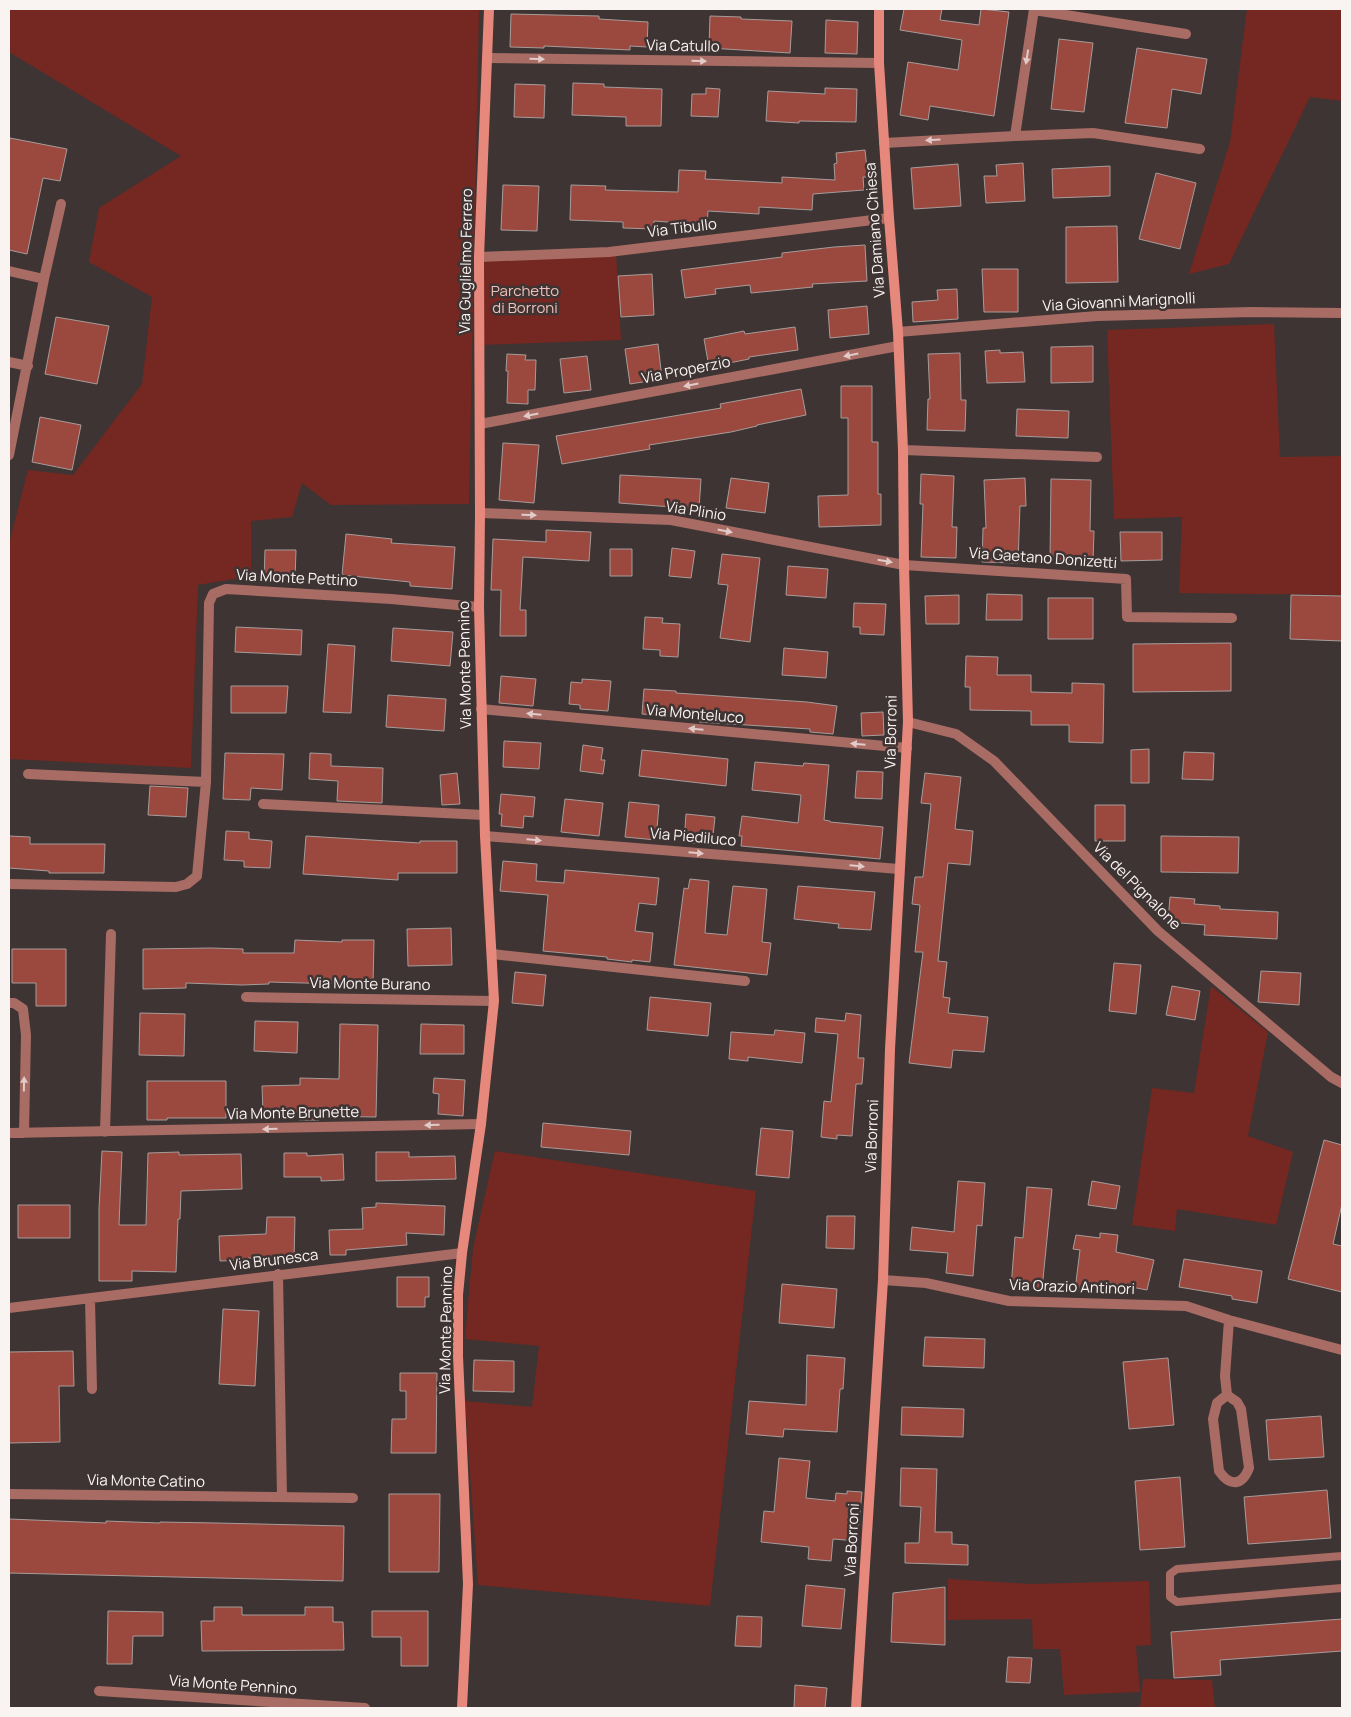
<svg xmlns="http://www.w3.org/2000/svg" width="1351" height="1717" viewBox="0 0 1351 1717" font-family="Manrope,sans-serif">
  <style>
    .green { fill: #752721 }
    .building { fill: #9b483f; stroke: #a79c9a }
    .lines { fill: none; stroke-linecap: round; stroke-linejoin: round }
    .lane { stroke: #a86c64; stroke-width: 8 }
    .street { stroke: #a86c64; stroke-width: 10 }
    .secondary { stroke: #e7887c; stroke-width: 10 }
    .oneway { fill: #e1cac7 }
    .labels { text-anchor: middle; stroke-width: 5; stroke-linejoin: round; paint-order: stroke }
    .street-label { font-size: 15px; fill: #f9f3f2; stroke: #3e3433 }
    .park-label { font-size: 15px; fill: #f1c0b9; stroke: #3e3433 }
  </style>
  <rect width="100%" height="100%" fill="#3e3433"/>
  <path class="green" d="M9,9H479L469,504L331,505L302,483L292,517L251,521V576L198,585L191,768L9,759V544L28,470L73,475L142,384L152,297L89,262L99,208L181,156L9,52Z
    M1247,9H1342V101L1310,97L1229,264L1189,274L1230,142Z
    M616,252L621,340L480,345L479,257Z
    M1274,324L1280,457L1342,456V595L1179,593L1182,517L1114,519L1107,330Z
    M1211,986L1268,1032L1248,1136L1293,1152L1276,1225L1177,1209L1175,1231L1132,1225L1152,1088L1194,1093Z
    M495,1151L756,1191L710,1606L478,1585L465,1401L532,1407L539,1346L465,1339L473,1248Z
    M948,1579L1031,1584L1149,1581L1151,1645L1136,1646L1140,1692L1064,1695L1060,1649H1033L1032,1619L948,1620Z
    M1143,1679L1212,1680L1215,1708H1140Z"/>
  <path class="building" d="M904,9H942L940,20L979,25L981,9L1009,12L994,116L930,106L928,120L900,115L908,62L958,70L962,40L900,30Z
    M511,14L599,16V19L648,22L647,47L630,46V50L544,46V48L510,47Z
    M710,16L741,17V19L792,21L790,53L709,48Z
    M826,20L858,22L857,54L825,53Z
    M1059,39L1093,43L1084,112L1051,109Z
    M1137,48L1207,59L1201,94L1172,89L1167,128L1125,123Z
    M573,83L604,84V87L662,89L661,126H626V117L572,115Z
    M515,84L545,85L544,118L514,117Z
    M706,88L720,89L718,117L691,116L692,94H706Z
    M825,88L857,89L856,122L799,121V123L766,121L768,91L825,94Z
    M10,138L67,149L60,181L43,178L27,254L9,250V146Z
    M865,150L868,177H863L864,190L813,194L812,210L759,207V214L708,211L707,225L654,221V229L623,228V222L570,220L571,185L606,186L605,190L678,192L679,170L706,171L705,179L782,183V177L835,180L834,164L837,163L836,153Z
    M1023,163L1025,201L986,203L984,176H997L996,165Z
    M958,164L961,206L914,209L911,168Z
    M1110,166V196L1053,198L1052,169Z
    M1156,173L1196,183L1180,249L1139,239Z
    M503,185L539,186L537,231L501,230Z
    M1117,226L1118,282L1066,283V227Z
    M865,245L867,281L812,284L813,287L751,293L750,285L715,289L716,294L685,298L681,270L782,257V253L834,247Z
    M982,269H1018V312H984Z
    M652,274L654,315L621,317L618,276Z
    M957,289L958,319L913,322L912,302L938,300L937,290Z
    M867,306L869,334L830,338L828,310Z
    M56,317L109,326L97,384L45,374Z
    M795,327L798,350L749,357V359L709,367L704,339L744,331L745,334Z
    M658,344L662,379L630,384L625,349Z
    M1093,346V382L1051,383V347Z
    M1000,350V353L1023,352L1025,382L987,383L985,351Z
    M960,353L961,400H966L965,431L927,430L928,399H930L928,354Z
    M507,354L526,355L525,360H536L535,390H528V404L507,403L508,371H506Z
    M587,356L591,390L564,393L560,359Z
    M841,386H872V442H878V494H881V525L819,527L818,496L848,495V418H841Z
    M801,389L806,415L757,425V426L731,432L649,445L650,449L562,464L556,436L721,408L720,404Z
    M1017,409L1069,411L1068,438L1016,436Z
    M40,417L81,425L72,470L32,462Z
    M503,443L539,445L534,503L499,500Z
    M921,474L954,476L952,527H957L956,558L921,557L923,504H920Z
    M620,475L701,479L699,509L619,503Z
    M731,478L769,483L765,513L726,508Z
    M1025,478L1026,506H1020L1018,563L982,562L983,528H986L984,480Z
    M1051,479L1091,480L1090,531H1094L1093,562L1050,560Z
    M546,530L591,532L589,561L523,557L520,610H526V636H500L501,590H491L493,539L546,542Z
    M1120,532H1162V560L1121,561Z
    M346,534L392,539L391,543L455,547L452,589L410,586V582L342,575Z
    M672,548L695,551L691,578L669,576Z
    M610,549H632V576H610Z
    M265,550H296L295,580H264Z
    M722,554L760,558L750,642L720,638L728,585L718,584Z
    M788,566L828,569L826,598L786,595Z
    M987,594L1022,595V620H986Z
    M959,595V624H926L925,596Z
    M1291,595L1342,596V641L1290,639Z
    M1048,598H1093V639H1048Z
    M854,603L886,604L884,635L860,634V627H853Z
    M645,617L663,618L662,623L680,624L678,657L660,656V650L643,649Z
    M236,627L302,630L301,655L235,652Z
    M393,628L453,632L450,666L391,661Z
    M1231,643V691L1133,692V644Z
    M328,644L355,646L351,713L323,712Z
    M784,648L828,652L826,678L782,675Z
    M966,656L998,657L997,675H1031V692L1072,693V683L1104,684L1103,743L1069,742V725H1031V711L970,710V687H965Z
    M501,676L536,679L533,706L499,703Z
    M582,679L611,681L608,711L580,709V705L569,704L571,682L582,683Z
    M231,686H288L286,713H231Z
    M644,689L676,691V693L807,702L837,706L833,734L810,732V729L699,722V718L642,714Z
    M388,695L446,699L444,731L386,727Z
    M883,712L884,735L862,736L861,713Z
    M504,741L541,743L539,769L503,767Z
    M583,745L603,748L601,760H605L603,774L580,771Z
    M1149,749V783H1131V750Z
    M642,750L728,759L726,786L639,776Z
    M1184,752L1214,753L1213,780L1182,779Z
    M225,753L284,754L282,790L251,788L250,800L223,799Z
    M310,753L331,754V766L383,768L382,803L337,801L338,781L309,779Z
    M755,762L803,766L804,763L829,765L824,820L830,821V822L883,827L880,859L741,846L742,836H739L742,816L798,823L801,795L752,790Z
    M857,771L883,772L882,799L855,798Z
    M457,773L460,804L442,805L440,775Z
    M925,773L961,777L955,829L973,831L970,865L948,863L938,961L947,962L943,997L950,998L948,1013L988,1017L984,1052L953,1050L951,1068L909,1063L923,952H915L920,905L912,904L915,877H923L931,804L921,803Z
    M150,786L188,788L186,817L148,815Z
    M501,794L535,797L533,817L524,816L523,828L501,826L502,814H499Z
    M565,799L603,803L599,836L561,832Z
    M629,802L659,805L656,840L625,837Z
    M1095,805H1125V841H1095Z
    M686,814L715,817L712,845L684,842Z
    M226,831L249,832V839L272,841L270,868L244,867V861L224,860Z
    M9,836L30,837V844H105L104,873H49V871L9,868Z
    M306,836L420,843V841H457V873H398V880L303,874Z
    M1161,836L1239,837L1238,873L1161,872Z
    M503,861L537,864L536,881L564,883L565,870L659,878L656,905L639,903L635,931L653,933L650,962L632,960V962L607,959V957L543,951L548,895L500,891Z
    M690,879L709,881L705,933L727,935L733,886L767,889L762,942L771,943L767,975L674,965L684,888L688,889Z
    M798,886L875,892L871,930L838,928L839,924L794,919Z
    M1170,897L1195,899L1194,904L1220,906V909L1278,912L1277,939L1204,935L1205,925L1168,922Z
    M451,928L452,965L408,966L407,929Z
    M295,940L342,942V940H374L373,985L269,982V984L242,985L186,983V988L143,989V949L211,948L243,949V953H294Z
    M12,949H66V1006H36V983H12Z
    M1114,963L1141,965L1136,1014L1109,1011Z
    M1261,971L1301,973L1299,1005L1258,1002Z
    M515,972L546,975L543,1006L512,1003Z
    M1172,986L1200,991L1195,1020L1166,1015Z
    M650,997L711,1003L708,1036L647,1030Z
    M140,1013L185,1014L184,1056L139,1055Z
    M846,1013L861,1015L858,1058H864L862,1084H856L852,1136L837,1135V1139L821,1137L824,1101L831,1102L838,1034L815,1032L816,1018L845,1021Z
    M255,1021L298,1022L297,1053L254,1051Z
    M340,1024L378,1025L376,1117L320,1116L319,1120H299V1112L263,1113L262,1086L300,1085V1078L339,1079Z
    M421,1024L464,1025V1054H420Z
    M775,1030L805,1033L802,1063L748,1057V1061L729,1059L731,1032L774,1035Z
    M434,1078L465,1080L463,1116L438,1114L439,1094L433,1093Z
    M147,1081H226V1118H167V1120H147Z
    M543,1123L631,1131L629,1155L541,1147Z
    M761,1128L793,1131L789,1178L756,1175Z
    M1324,1140L1342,1145V1204L1333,1244L1342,1246V1292L1288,1279Z
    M102,1151L122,1152L119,1225H146L148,1153L179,1152V1155L241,1154L242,1189L181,1191L180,1219H178L176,1272L132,1271V1281H99V1209Z
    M376,1152H409V1157L455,1156L456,1179L376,1181Z
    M284,1153H307V1156L343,1154L344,1180L321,1181V1177H284Z
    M958,1181L985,1183L982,1226L977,1225L973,1276L946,1273L948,1253L910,1250L912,1227L954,1232Z
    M1092,1181L1120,1186L1116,1209L1088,1205Z
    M1027,1187L1052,1189L1042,1289L1011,1287L1015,1237L1023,1238Z
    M376,1203L445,1206L444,1235L406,1233L407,1245L346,1250V1255H330L329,1230L363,1229L362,1208L376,1207Z
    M18,1205H70V1238H18Z
    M827,1216H855L854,1249L826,1248Z
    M267,1217H295L294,1259L248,1258V1260L220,1261L219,1236L266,1234Z
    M1100,1233L1118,1235L1116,1252L1154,1260L1147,1290L1100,1281L1099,1293L1075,1290L1080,1250L1073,1249L1076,1235L1100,1238Z
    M1184,1259L1262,1271L1257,1303L1232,1299V1296L1179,1287Z
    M397,1277H429V1297H425V1307H397Z
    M782,1284L837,1289L834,1328L779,1323Z
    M223,1309L259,1311L255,1386L219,1384Z
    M925,1337L985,1339L984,1368L923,1366Z
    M73,1351L74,1386H59L60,1442L9,1443V1352Z
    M807,1355L845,1358L843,1389H840L837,1432L784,1429L783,1437L746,1434L749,1401L806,1405Z
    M1168,1358L1174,1425L1129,1429L1123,1362Z
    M474,1360L514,1361V1392L473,1391Z
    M400,1373H437L436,1453H391L392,1419H406V1391H400Z
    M902,1407L964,1409L963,1437L901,1435Z
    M1321,1416L1324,1457L1269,1460L1266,1420Z
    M779,1458L810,1461L806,1498L835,1501L836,1493L847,1494V1491L862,1492L857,1541L833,1539L831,1561L808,1559L809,1547L761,1542L764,1511L774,1512Z
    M901,1468L937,1469L935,1532H952V1544L968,1545V1565L905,1563V1543H919L921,1507L900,1506Z
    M1180,1477L1185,1547L1140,1550L1135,1481Z
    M1327,1490L1331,1538L1248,1544L1244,1497Z
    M389,1494H440L439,1572H389Z
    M9,1519L106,1523V1521L160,1523V1522L217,1523L344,1526L343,1581L9,1573Z
    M806,1585L845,1589L841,1629L802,1626Z
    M945,1587V1645L891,1642L893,1593Z
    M214,1607H242V1615H305V1607H333V1622H343L344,1650L202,1651L201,1621H214Z
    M108,1611L163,1612V1636H133L132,1664H107Z
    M372,1611H428V1666H401V1637H372Z
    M737,1616L762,1617L761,1647L735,1646Z
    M1342,1619V1651L1220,1660L1221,1675L1174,1678L1171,1632Z
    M1008,1657L1032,1658L1030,1683L1006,1682Z
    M795,1685L827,1688L825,1708H794Z"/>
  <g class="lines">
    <path class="lane" d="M1342,1556L1177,1569L1170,1574V1597L1177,1602L1342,1588"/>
    <path class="street" d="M1034,10L1186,34
      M488,58L879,63
      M1015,136L1093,133L1200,149
      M884,143L1015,136L1034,9
      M479,257L609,252L889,218
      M9,271L44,279L9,455
      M44,279L61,204
      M898,332L1097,316L1251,312L1342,313
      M9,362L28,366
      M480,424L898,346
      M903,450L1097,457
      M480,513L671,520L904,565L1126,579L1127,617L1232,618
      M481,709L907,748
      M908,722L956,734L994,761L1158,931L1331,1077L1342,1083
      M28,774L206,782
      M263,804L484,815
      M485,836L899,869
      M9,884L176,887L187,884L197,876L206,782L209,603L213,594L226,589L391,599L479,607
      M492,954L745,981
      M246,997L494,1001
      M9,1003H14L23,1009L26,1035L24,1133
      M105,1132L111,934
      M9,1133L481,1124
      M278,1274L282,1497
      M883,1280L926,1283L1009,1301L1186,1306L1229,1320L1342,1350
      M90,1299L92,1389
      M9,1308L462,1253
      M1227,1395L1237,1402L1241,1409L1249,1468C1242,1486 1230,1487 1219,1471L1213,1419L1217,1403L1227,1395L1225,1376L1229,1320
      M9,1494L353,1498
      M99,1691L365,1708"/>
    <path class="secondary" d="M462,1708L468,1584L458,1356V1295L462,1253L481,1124L494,1001L485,836L479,607L480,513L479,257L489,9
      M856,1708L883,1280L890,1049L908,722L904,565L903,450L898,332L889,218L879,63V9"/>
  </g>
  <defs><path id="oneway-solid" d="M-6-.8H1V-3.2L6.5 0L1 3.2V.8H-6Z" transform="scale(1.25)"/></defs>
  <g class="oneway">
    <use href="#oneway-solid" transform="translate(1027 57) rotate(99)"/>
    <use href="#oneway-solid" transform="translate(537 59) rotate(1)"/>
    <use href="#oneway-solid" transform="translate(699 61) rotate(1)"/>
    <use href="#oneway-solid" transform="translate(933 140) rotate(177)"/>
    <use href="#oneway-solid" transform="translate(851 355) rotate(169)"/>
    <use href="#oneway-solid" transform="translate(691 385) rotate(169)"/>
    <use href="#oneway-solid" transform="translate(531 415) rotate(169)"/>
    <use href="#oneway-solid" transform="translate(529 515) rotate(2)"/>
    <use href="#oneway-solid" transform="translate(725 531) rotate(11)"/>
    <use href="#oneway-solid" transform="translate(885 561) rotate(10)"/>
    <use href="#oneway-solid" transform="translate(534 714) rotate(-175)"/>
    <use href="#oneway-solid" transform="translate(696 729) rotate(-175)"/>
    <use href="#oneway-solid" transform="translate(858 744) rotate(-175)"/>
    <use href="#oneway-solid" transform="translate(534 840) rotate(5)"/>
    <use href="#oneway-solid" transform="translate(696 853) rotate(5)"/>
    <use href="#oneway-solid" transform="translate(857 866) rotate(5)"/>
    <use href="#oneway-solid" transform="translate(24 1084) rotate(-89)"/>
    <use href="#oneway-solid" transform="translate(432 1125) rotate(179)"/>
    <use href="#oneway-solid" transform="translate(270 1129) rotate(179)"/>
  </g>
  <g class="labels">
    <g class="street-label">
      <text transform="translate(683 46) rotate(1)" y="5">Via Catullo</text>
      <text transform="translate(682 228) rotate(-7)" y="5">Via Tibullo</text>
      <text transform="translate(875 230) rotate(-94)" y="5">Via Damiano Chiesa</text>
      <text transform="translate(466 261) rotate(-89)" y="5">Via Guglielmo Ferrero</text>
      <text transform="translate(1119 302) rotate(-3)" y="5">Via Giovanni Marignolli</text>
      <text transform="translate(686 370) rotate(-11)" y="5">Via Properzio</text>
      <text transform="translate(696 511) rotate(9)" y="5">Via Plinio</text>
      <text transform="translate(1043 558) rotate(4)" y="5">Via Gaetano Donizetti</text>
      <text transform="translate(297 578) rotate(3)" y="5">Via Monte Pettino</text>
      <text transform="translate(465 665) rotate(-91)" y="5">Via Monte Pennino</text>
      <text transform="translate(695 714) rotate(5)" y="5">Via Monteluco</text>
      <text transform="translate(891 732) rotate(-89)" y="5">Via Borroni</text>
      <text transform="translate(693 837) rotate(5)" y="5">Via Piediluco</text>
      <text transform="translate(1137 886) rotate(45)" y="5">Via del Pignalone</text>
      <text transform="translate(370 984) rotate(1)" y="5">Via Monte Burano</text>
      <text transform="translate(293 1113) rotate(-1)" y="5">Via Monte Brunette</text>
      <text transform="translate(872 1136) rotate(-88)" y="5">Via Borroni</text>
      <text transform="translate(274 1260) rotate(-7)" y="5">Via Brunesca</text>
      <text transform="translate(1072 1287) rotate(2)" y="5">Via Orazio Antinori</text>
      <text transform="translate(446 1330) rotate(-89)" y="5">Via Monte Pennino</text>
      <text transform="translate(146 1481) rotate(1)" y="5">Via Monte Catino</text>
      <text transform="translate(852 1540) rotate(-87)" y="5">Via Borroni</text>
      <text transform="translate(233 1685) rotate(4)" y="5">Via Monte Pennino</text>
    </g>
    <g class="park-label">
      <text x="525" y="296">Parchetto<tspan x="525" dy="17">di Borroni</tspan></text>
    </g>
  </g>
  <rect width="1351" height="1717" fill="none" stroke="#f9f3f2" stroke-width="20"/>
</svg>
